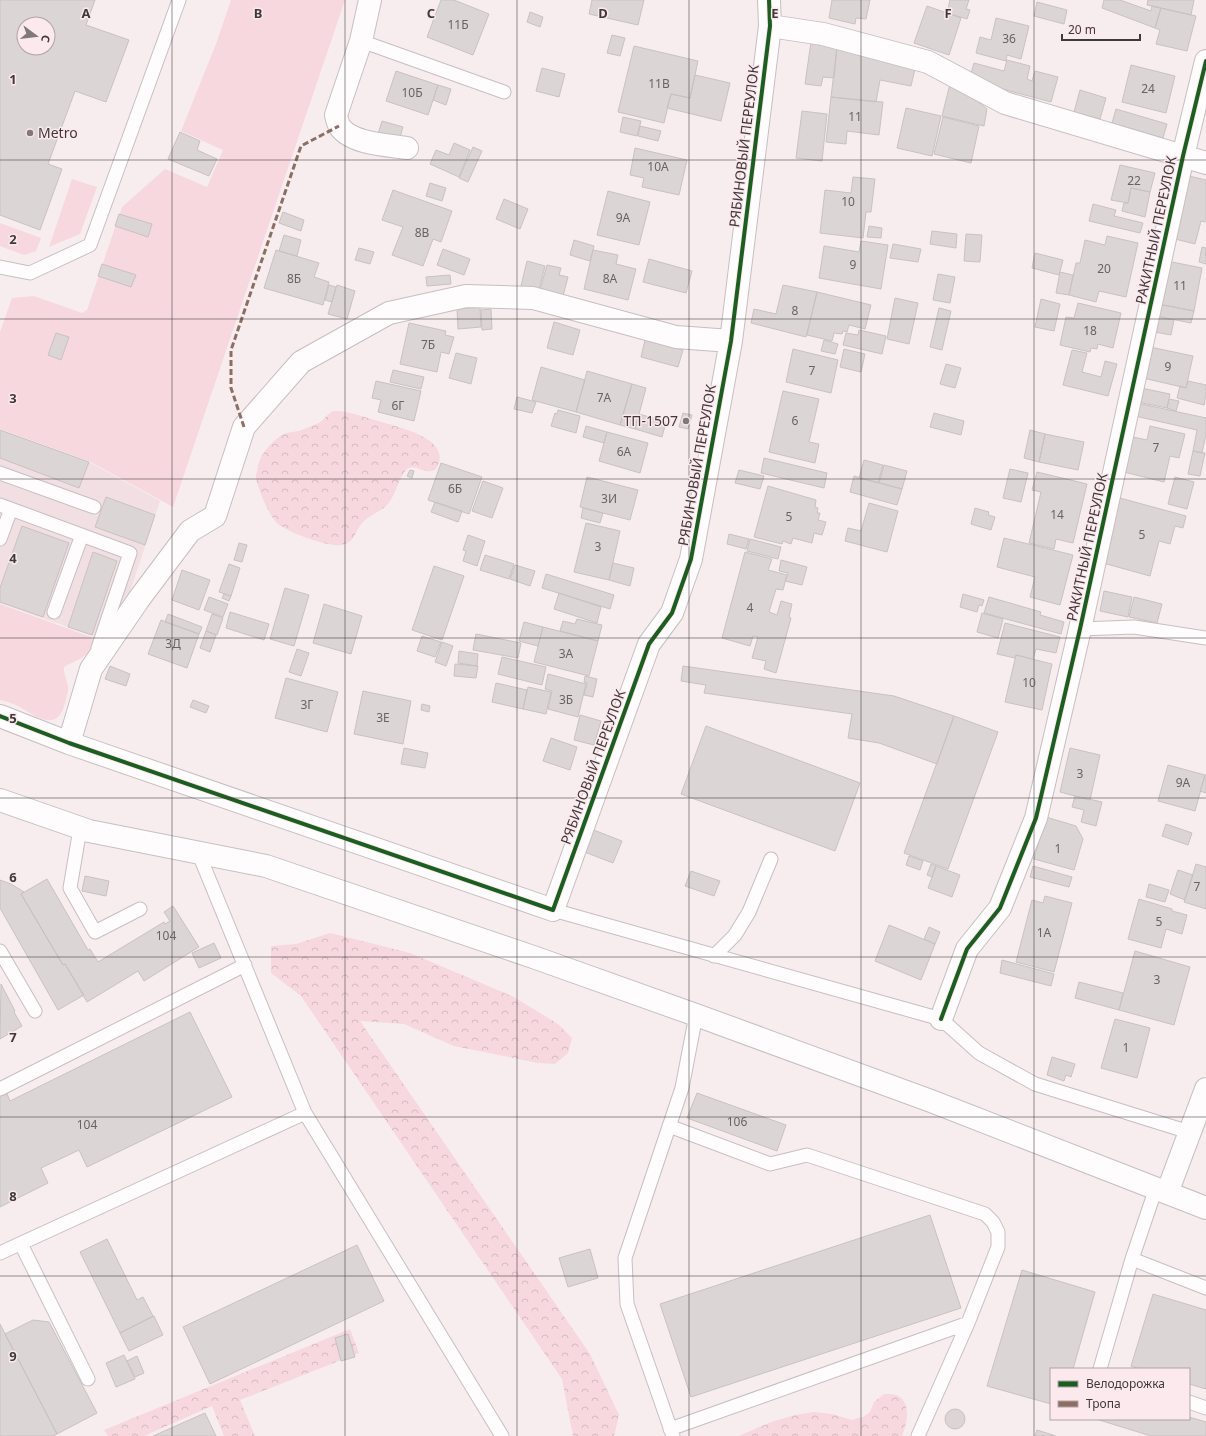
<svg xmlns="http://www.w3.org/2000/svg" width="1206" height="1436" viewBox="0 0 1206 1436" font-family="'Noto Sans',sans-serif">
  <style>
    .built { fill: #f2dfe3 }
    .grass { fill: #f6d8de }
    .forest { fill: url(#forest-crowns) }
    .building { fill: #dcd5d6; stroke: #c9c1c2; fill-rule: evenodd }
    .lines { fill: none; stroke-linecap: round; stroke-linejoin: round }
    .lane-casing { stroke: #c7bfc1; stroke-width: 15 }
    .street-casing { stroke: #c7bfc1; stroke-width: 24 }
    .lane { stroke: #fefcfd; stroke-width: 13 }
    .street { stroke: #fefcfd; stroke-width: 22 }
    .quiet { stroke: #8d6e63; stroke-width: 3; stroke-dasharray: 6 3; stroke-linecap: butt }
    .cycleway-casing { stroke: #fbe9ed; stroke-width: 6 }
    .cycleway { stroke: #1b5e20; stroke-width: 4 }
    .grid { fill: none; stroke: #40393b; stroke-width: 1; stroke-opacity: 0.55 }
    .poi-dot { fill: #80787a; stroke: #fbe9ed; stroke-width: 1.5 }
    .labels { text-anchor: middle; stroke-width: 3; stroke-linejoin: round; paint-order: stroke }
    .number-label { font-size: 12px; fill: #6a6264 }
    .poi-label { font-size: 14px; fill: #40393b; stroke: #fbe9ed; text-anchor: start }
    .street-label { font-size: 14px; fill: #40393b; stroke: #fbe9ed }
    .grid-label { font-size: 13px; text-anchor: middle; font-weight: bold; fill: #40393b; stroke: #fbe9ed; stroke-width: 3; stroke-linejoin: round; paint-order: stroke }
  </style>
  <defs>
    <pattern id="forest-crowns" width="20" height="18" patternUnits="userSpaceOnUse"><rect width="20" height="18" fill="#f6d8de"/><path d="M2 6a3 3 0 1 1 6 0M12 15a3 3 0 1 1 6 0" fill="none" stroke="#d4babf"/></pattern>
  </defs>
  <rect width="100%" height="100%" fill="#f7edef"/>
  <path class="built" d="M0,430L89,462L160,501L126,604L93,636L0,603Z"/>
  <path class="grass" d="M231,0H345L173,507L89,461L0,429V332L12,298L34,296L82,313L87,310L122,207L165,169L207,187L223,150L181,131L216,44Z
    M72,179L97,187L80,234L49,247Z
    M0,223L41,238L36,251L24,255L0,246Z
    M0,604L91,637L95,643C88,658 76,660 64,667C63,675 69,682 68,691C66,699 64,712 58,717C47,727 28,711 18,706C12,703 6,701 0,700Z"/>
  <path class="forest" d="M333,411C347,410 364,417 378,421C397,427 457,439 435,470C421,475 417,463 407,469C400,475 396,493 390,501C384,511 370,514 362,523C354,532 356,543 340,545C327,547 288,532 278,524C269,516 258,489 256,478C256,472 259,462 261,457C266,449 275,438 284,434C289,432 294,432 299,431C306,428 312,426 319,423C324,420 327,414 333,411Z
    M330,933L410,953L512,996L558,1024L572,1038L568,1053L555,1064L538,1063L454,1046L404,1024L360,1021L590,1354L619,1415L614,1436H573L562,1379L301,996L271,973V946L296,944Z
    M350,1329L359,1353L240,1400L255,1436H224L212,1406L144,1436H108L104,1430Z
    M884,1394C888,1394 894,1394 897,1395C912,1403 907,1424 902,1436H739L771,1422L795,1415L814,1412L832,1414L852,1420L863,1417L870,1412L874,1402Z"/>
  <path class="building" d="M0,0H95L86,25L129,40L106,102L75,91L48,164L62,169L40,230L0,215ZM24,24H48V48H24Z
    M441,0H454L489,14L473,55L427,37Z
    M592,0H644L638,25L589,14Z
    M832,0H870L866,19L856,18L855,24L829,18Z
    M950,0H969L966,9L970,10L967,19L947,13Z
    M1104,0H1120L1151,11L1152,6L1161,8L1155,28L1102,8Z
    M1148,0H1194L1191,15L1147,5Z
    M1037,2L1067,10L1064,24L1034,16Z
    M927,6L961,18L949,55L914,43Z
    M1161,8L1196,16L1187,51L1156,44L1160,30L1155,28Z
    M530,12L543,17L540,27L527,22Z
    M996,18L1029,26L1021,59L1007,55L1006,61L976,53L980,37L991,40Z
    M612,35L625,38L620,56L607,53Z
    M811,42L837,47L834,78L823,77L821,86L805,84Z
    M634,46L698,61L690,98L671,94L664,123L618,112Z
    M837,47L915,69L911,86L880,80L876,102L831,97Z
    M1007,60L1030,66L1027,79L1032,81L1035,71L1058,77L1051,102L969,80L974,63L1004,71Z
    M1131,65L1175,76L1166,113L1122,102Z
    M542,68L565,74L559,97L536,91Z
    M396,71L438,85L428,115L386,101Z
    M695,75L730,83L721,121L667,108L671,94L690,98Z
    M950,84L960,87L987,109L984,126L942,116Z
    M438,85L451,89L446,105L433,100Z
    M1080,90L1106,98L1100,119L1074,112Z
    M831,97L883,102L879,135L847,131L846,144L826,142Z
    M906,108L941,116L932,156L897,148Z
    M1116,109L1167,124L1163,138L1112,123Z
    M802,111L827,114L822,161L796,158Z
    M623,117L641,121L637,136L620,132Z
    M943,117L979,126L971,163L934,154Z
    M382,121L403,127L399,140L378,134Z
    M640,126L661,131L658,141L638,136Z
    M180,132L200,141L197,150L217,159L209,176L168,159Z
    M454,143L470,150L459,177L430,164L436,150L449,155Z
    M473,147L482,151L468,182L459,178Z
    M635,148L687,160L679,195L642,187L644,178L630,175Z
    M1120,165L1155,173L1150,192L1131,188L1128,203L1111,200Z
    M1189,176L1206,180V222L1201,221L1195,244L1167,237Z
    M853,177L875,179L871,212H866L863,238L820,233L825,190L851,193Z
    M430,183L446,188L442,201L426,196Z
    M1131,188L1150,192L1145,217L1122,211L1124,203H1128Z
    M393,190L452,211L441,242L433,239L423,266L392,255L403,227L382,220Z
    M608,191L650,202L639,245L597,235Z
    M504,199L528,209L520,229L496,219Z
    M1093,204L1116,210L1114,216L1143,223L1140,233L1089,221Z
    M283,212L304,220L301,231L279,223Z
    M119,214L152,224L148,237L115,226Z
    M869,226L882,228L881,238L867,237Z
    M932,231L957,234L956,248L930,244Z
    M966,234L982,235L980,262L964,261Z
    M284,235L301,240L297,256L279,251Z
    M1107,236L1138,243L1126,297L1099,291L1096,302L1069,295L1076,263H1080L1085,240L1105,245Z
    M574,240L594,246L590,261L570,255Z
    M861,241L888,245L881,289L819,278L824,246L859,252Z
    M893,244L921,249L918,262L890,258Z
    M1202,247L1206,248V264L1199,262Z
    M359,248L374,252L370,264L355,260Z
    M443,249L470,259L464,275L437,265Z
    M276,250L319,263L314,277L329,282L323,305L264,288Z
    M593,250L618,255L616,264L636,269L628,300L584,289Z
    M1035,253L1063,260L1059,275L1032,268Z
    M649,259L692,271L686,293L643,282Z
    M527,261L545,266L539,290L521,286Z
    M1167,261L1202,268L1194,311L1158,304Z
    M102,264L136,275L131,287L98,276Z
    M547,265L561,268L559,275L568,277L563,296L540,290Z
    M1060,272L1073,275L1069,295L1056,293Z
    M938,274L955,277L950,303L933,300Z
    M450,275L451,284L427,286L426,277Z
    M329,285L336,287L332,302L325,300Z
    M337,285L355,291L347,319L328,314Z
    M783,285L817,292L806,337L751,323L754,309L776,314Z
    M817,292L871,305L865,329L849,325L847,332L843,331L842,334L834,333L832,341L807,335Z
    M895,298L918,303L909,344L887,339Z
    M1041,299L1060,304L1054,331L1035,327Z
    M1078,303L1121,313L1113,348L1098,344L1097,349L1091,348L1090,352L1060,345L1066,317L1074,318Z
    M1158,304L1194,311L1191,323L1156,316Z
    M480,307L481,327L458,329L457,309Z
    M939,308L951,311L942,350L930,347Z
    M491,309L492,329L482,330L481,310Z
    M1152,316L1174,320L1171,335L1149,331Z
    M554,322L580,330L573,355L547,348Z
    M409,323L446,331L445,335L454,337L449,354L441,352L437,372L400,364Z
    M859,330L886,336L882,354L843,345L846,333L858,335Z
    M56,333L69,337L61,360L48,355Z
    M645,340L683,350L678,367L641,357Z
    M824,340L838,344L835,354L821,351Z
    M1150,347L1193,356L1186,388L1143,378Z
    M793,349L838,360L831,393L786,382Z
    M844,349L865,354L861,372L840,367Z
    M1072,350L1087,353L1082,372L1101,377L1105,361L1117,364L1108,396L1063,385Z
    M456,353L477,358L471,384L449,378Z
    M946,364L961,368L955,388L940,384Z
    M541,367L585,380L576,412L532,400Z
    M393,370L424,377L421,389L390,382Z
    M587,371L632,384L620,425L576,412Z
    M376,381L421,391L414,421L378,412L381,400L372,398Z
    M1188,381L1206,385V394L1204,405L1177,398L1180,386L1186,388Z
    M632,384L646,388L635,429L620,425Z
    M1141,388L1170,394L1167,408L1138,402Z
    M783,391L819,399L809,442L819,444L815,463L769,452Z
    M517,397L536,402L532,413L514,409Z
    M1169,399L1179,401L1176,411L1167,408Z
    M1137,403L1206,418V434L1202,453L1193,451L1197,430L1135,416Z
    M558,410L580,416L576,433L551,426L555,413L557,414Z
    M683,413L692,415L688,429L679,427Z
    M934,413L964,421L961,435L930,427Z
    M639,414L666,422L662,437L635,429Z
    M586,426L607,432L604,443L583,437Z
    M1150,426L1185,434L1179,458L1170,456L1164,482L1124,472L1133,437L1147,440Z
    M0,430L89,462L79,488L0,458Z
    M1030,430L1045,434L1039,462L1024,458Z
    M607,432L648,443L640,473L599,461Z
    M1045,434L1084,442L1078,470L1039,462Z
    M1193,451L1205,453L1200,476L1188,474Z
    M764,458L827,473L824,488L761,473Z
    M864,460L883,465L878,483L859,478Z
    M441,463L482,477L469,514L428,500Z
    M884,465L907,471L902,489L879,483Z
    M1010,469L1028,473L1021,502L1003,498Z
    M410,470L414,471L412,478L407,476Z
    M739,470L764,476L760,489L735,483Z
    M1037,472L1087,484L1073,543L1056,539L1054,549L1029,543L1041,492L1032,490Z
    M854,476L902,489L897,505L850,492Z
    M587,477L638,490L630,520L580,507Z
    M1175,477L1194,482L1187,509L1168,504Z
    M483,481L503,488L492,518L472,511Z
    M768,486L816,500L815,507L818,508L817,513H820L818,520L826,522L822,535L814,533L812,543L793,538L791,544L783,541L782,544L754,537Z
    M106,497L155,515L145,545L95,527Z
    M1120,498L1186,516L1183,528L1175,526L1170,544L1159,541L1150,576L1103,563Z
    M435,502L462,511L458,522L431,512Z
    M869,503L898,511L887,552L845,541L848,528L861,531Z
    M583,508L603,513L600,523L581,518Z
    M975,508L989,512L988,515L995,517L991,530L971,524Z
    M586,523L620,531L609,580L574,572Z
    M22,526L69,543L43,617L0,602V588Z
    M729,534L749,539L746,549L727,544Z
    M468,535L485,541L477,566L463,561L466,551L463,550Z
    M1004,538L1073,555L1060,605L1030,597L1035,577L997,567Z
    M750,539L781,547L778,559L747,551Z
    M239,543L247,545L242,562L234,560Z
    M93,552L117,561L92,635L68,627Z
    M745,552L772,559L768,570L787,575L783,590L776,589L769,612L777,615L781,601L792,604L789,617L791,618L776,673L764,669L766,661L752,658L758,637L753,636L750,646L722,638Z
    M485,555L514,564L509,579L480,570Z
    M781,560L807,567L802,585L785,581L788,573L779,571Z
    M613,563L634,568L630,586L609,580Z
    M229,564L240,568L231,596L219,592Z
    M515,565L535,571L530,586L510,579Z
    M434,566L464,576L442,640L412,630Z
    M182,570L210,580L199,610L172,600Z
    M546,574L614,595L610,609L542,588Z
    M285,588L309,595L294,646L270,639Z
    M1104,591L1132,597L1128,617L1100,611Z
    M559,593L601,607L597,623L554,609Z
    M224,594L231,596L229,601L222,598Z
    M963,594L984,600L982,606L979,605L977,612L960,607Z
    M209,597L228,604L223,617L204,610Z
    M989,597L1041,612L1040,615L1064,622L1061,634L984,613Z
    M1134,597L1162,604L1157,623L1129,617Z
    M324,604L362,616L351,654L313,643Z
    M230,612L269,624L264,640L226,628Z
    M982,613L1003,619L998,638L977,632Z
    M168,614L202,627L199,634L165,622Z
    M212,614L223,618L217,635L206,631Z
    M577,619L602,625L598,641L560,631L563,621L575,624Z
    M161,620L199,634L187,668L148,654Z
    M524,622L543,627L538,646L519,641Z
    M1005,623L1060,637L1056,653L1036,649L1033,659L1016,655L1015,658L997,654Z
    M543,627L598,641L589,676L534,662Z
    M206,631L216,635L210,652L200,648Z
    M476,634L521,643L518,658L473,650Z
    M422,636L441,642L435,657L417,651Z
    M442,642L453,646L446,666L435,662Z
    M297,649L309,653L301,676L289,672Z
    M459,651L478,654L477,666L458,663Z
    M1016,655L1052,664L1042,710L1005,702Z
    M502,657L546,667L542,685L498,674Z
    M455,664L478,666L476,678L454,676Z
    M110,666L130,674L126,686L105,679Z
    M683,666L894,696L954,716L937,764L879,743L848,738L852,714L704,693L706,685L681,681Z
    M548,674L586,684L578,717L548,709L552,691L545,689Z
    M585,676L597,679L593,697L584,695L587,683L584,682Z
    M286,678L338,692L327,732L275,718Z
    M496,683L527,690L523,709L492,702Z
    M528,687L551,692L546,714L523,709Z
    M363,691L411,701L403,744L354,734Z
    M193,700L209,706L206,713L190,707Z
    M422,704L430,706L429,712L421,710Z
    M580,715L601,721L594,745L574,740Z
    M954,716L998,732L948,869L904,853Z
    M706,726L860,783L835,851L681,794Z
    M551,738L577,747L570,770L543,761Z
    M404,748L428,753L425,768L401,764Z
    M1070,748L1100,755L1090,800L1060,792Z
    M1168,765L1205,775L1195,811L1158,801Z
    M1205,775H1206V793L1200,791Z
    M1075,796L1102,802L1096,826L1081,822L1084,810L1072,807Z
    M1046,817L1076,826L1083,839L1074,870L1034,859Z
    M1166,824L1192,833L1188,845L1162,836Z
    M591,829L622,841L613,863L582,851Z
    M909,856L923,861L920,870L906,865Z
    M931,864L936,866L932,877L927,875Z
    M1196,864L1206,867V909L1184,902Z
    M936,866L960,875L952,897L928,888Z
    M1033,866L1072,877L1069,887L1030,877Z
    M1178,870L1193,875L1185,900L1170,894Z
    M691,871L720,881L714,896L685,886Z
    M85,876L109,881L106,896L82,891Z
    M47,879L88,950L90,949L98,962L164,922L165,924L170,921L164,912L173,906L199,947L144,981L138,971L87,1002L65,964L63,965L21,894Z
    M0,880L11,884L24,892L21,894L63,965L65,964L84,995L58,1010L0,908Z
    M1149,884L1169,890L1165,902L1146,897Z
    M1045,896L1072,903L1054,972L1016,962L1032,900L1043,903Z
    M1139,899L1172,909V911L1187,915L1182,934L1166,929L1161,948L1128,939Z
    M889,925L935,944L921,980L875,961Z
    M929,927L940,932L935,944L924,939Z
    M214,943L221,958L199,968L192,953Z
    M1135,951L1190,967L1174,1025L1119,1010Z
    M1002,960L1054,974L1051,986L1000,973Z
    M1079,982L1123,993L1119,1010L1075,998Z
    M1,984L15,1011L14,1012L22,1026L0,1039Z
    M190,1012L232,1097L87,1167L79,1150L41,1168L48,1183L0,1207V1092L5,1089L10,1101Z
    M1115,1019L1150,1028L1137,1078L1101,1068Z
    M1052,1057L1075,1064L1071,1077L1066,1075L1064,1081L1047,1075Z
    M697,1093L786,1125L777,1151L687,1118Z
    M930,1215L961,1308L691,1397L660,1304Z
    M107,1239L137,1300L143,1297L153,1316L120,1333L80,1252Z
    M357,1245L384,1301L210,1384L183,1327Z
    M590,1249L598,1278L568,1287L559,1258Z
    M1022,1270L1095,1292L1073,1369H1051V1404L987,1386Z
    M1153,1294L1206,1310V1389L1189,1384V1369H1140L1131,1366Z
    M154,1316L163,1335L129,1351L120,1333Z
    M33,1320L49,1322L97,1413L57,1434L5,1334Z
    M0,1324L57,1434L53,1436H0Z
    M348,1334L355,1357L341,1361L335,1338Z
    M124,1355L135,1379L116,1387L106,1363Z
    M137,1356L144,1373L135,1377L127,1361Z
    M945 1419a10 10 0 1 1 20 0a10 10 0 1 1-20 0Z
    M205,1413L216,1436H153Z
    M1189,1417L1206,1422V1436H1151L1096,1419H1189Z
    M1037,1430L1056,1436H1035Z"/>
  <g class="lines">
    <defs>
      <path id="lane" d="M361,41L504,92
        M0,267L30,273L90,245L179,0
        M0,473L94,507
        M0,505L130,553L98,648
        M0,539L11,509
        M54,612L82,535
        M1080,629L1134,627L1206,638
        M80,829L70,888L95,932L140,909
        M198,852L305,1113L502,1436
        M553,910L941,1019L979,1053L1035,1084L1189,1132
        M0,951L35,1011
        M714,956L735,935L749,912L771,859
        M0,1089L245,965
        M669,1126L770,1164L807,1155L985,1214L993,1222L998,1232V1247L968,1323L918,1436
        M21,1244L88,1379
        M0,1253L305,1113
        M1132,1259L1206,1288
        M1100,1369L1132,1259L1156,1188
        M1189,1402L1206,1408
        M670,1429L968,1323
        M673,1436L627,1304L625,1258L682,1088L696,1015"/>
      <path id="street" d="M370,0L361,41L336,115C337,119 338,124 340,127C352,144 388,145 407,148
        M770,26L823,34L928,62L1005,103L1206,163
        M0,716L69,743L553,910L649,644L672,613L691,559L731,341L770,26L769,0
        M69,743L91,669L139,599L190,531L215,516L244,427L301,362L389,313L466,296L533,298L676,337L731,341
        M0,800L89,831L266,866L536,958L696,1015L931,1101L1206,1208
        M941,1019L967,949L1000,908L1036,818L1080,629L1183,156L1206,61
        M1167,1193L1206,1089"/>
    </defs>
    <use href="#lane" class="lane-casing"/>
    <use href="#street" class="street-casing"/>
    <use href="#lane" class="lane"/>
    <use href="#street" class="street"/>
    <path class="quiet" d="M244,427L231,388V350L301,146L339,126"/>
    <defs>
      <path id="cycleway" d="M0,716L69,743L553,910L649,644L672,613L691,559L731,341L770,26L769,0
        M941,1019L967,949L1000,908L1036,818L1080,629L1183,156L1206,61"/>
    </defs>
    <use href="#cycleway" class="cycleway-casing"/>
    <use href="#cycleway" class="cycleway"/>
  </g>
  <path class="grid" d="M172,0V1436M345,0V1436M517,0V1436M689,0V1436M861,0V1436M1034,0V1436M0,160H1206M0,319H1206M0,479H1206M0,638H1206M0,798H1206M0,957H1206M0,1117H1206M0,1276H1206"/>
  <g class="poi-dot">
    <circle cx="30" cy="133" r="4"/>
    <circle cx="686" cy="421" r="4"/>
  </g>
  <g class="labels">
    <g class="number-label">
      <text x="458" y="29">11Б</text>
      <text x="1009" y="43">36</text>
      <text x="659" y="88">11В</text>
      <text x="1148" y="93">24</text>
      <text x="412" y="97">10Б</text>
      <text x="855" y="121">11</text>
      <text x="658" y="171">10А</text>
      <text x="1134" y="185">22</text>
      <text x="848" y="206">10</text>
      <text x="623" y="222">9А</text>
      <text x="422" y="237">8В</text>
      <text x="853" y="269">9</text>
      <text x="1104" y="273">20</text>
      <text x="294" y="283">8Б</text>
      <text x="610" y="283">8А</text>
      <text x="1180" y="290">11</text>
      <text x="795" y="315">8</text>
      <text x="1090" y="335">18</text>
      <text x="428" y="349">7Б</text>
      <text x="1168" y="371">9</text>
      <text x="812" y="375">7</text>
      <text x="604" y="402">7А</text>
      <text x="398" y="410">6Г</text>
      <text x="795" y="425">6</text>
      <text x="1156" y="452">7</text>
      <text x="624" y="456">6А</text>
      <text x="455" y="493">6Б</text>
      <text x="609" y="503">3И</text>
      <text x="1057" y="519">14</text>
      <text x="789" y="521">5</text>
      <text x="1142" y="539">5</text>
      <text x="598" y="551">3</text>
      <text x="750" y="612">4</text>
      <text x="173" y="648">3Д</text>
      <text x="566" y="658">3А</text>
      <text x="1029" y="687">10</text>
      <text x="566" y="704">3Б</text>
      <text x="307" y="709">3Г</text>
      <text x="383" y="722">3Е</text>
      <text x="1080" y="778">3</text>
      <text x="1183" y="787">9А</text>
      <text x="1058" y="853">1</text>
      <text x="1197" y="891">7</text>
      <text x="1159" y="926">5</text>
      <text x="1044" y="937">1А</text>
      <text x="166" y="940">104</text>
      <text x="1157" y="984">3</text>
      <text x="1126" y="1052">1</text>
      <text x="737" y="1126">106</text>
      <text x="87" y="1129">104</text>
    </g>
    <g class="poi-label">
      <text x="38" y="138">Metro</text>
      <text x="678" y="426" text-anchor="end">ТП-1507</text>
    </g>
    <g class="street-label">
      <text transform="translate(744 146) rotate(-83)" y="5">РЯБИНОВЫЙ ПЕРЕУЛОК</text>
      <text transform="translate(1156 230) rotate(-78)" y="5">РАКИТНЫЙ ПЕРЕУЛОК</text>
      <text transform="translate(697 465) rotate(-80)" y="5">РЯБИНОВЫЙ ПЕРЕУЛОК</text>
      <text transform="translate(1087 547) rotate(-78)" y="5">РАКИТНЫЙ ПЕРЕУЛОК</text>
      <text transform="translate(593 767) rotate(-70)" y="5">РЯБИНОВЫЙ ПЕРЕУЛОК</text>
    </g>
  </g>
  <g class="grid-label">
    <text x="86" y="18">A</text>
    <text x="258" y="18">B</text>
    <text x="431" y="18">C</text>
    <text x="603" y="18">D</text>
    <text x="775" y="18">E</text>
    <text x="948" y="18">F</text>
    <text x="13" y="84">1</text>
    <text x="13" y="244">2</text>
    <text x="13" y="403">3</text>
    <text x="13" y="563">4</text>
    <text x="13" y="723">5</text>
    <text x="13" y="882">6</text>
    <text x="13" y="1042">7</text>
    <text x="13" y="1201">8</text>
    <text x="13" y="1361">9</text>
  </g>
  <rect x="1050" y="1368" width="140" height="52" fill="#fbe9ed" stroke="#b0a3a6"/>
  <rect x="1058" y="1381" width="20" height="6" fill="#1b5e20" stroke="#b0a3a6"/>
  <text x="1086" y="1388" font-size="12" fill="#40393b">Велодорожка</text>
  <rect x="1058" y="1401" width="20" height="6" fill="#8d6e63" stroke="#b0a3a6"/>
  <text x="1086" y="1408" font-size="12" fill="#40393b">Тропа</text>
  <g transform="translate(36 36) rotate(105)"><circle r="19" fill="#fbe9ed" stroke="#b0a3a6"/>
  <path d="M0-3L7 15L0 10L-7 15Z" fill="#80787a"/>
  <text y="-6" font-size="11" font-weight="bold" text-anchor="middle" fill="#40393b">С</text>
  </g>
  <path d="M1062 34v6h78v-6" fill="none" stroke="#40393b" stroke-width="2"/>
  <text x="1068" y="34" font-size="12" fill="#40393b" stroke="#fbe9ed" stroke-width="3" paint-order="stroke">20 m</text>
</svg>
